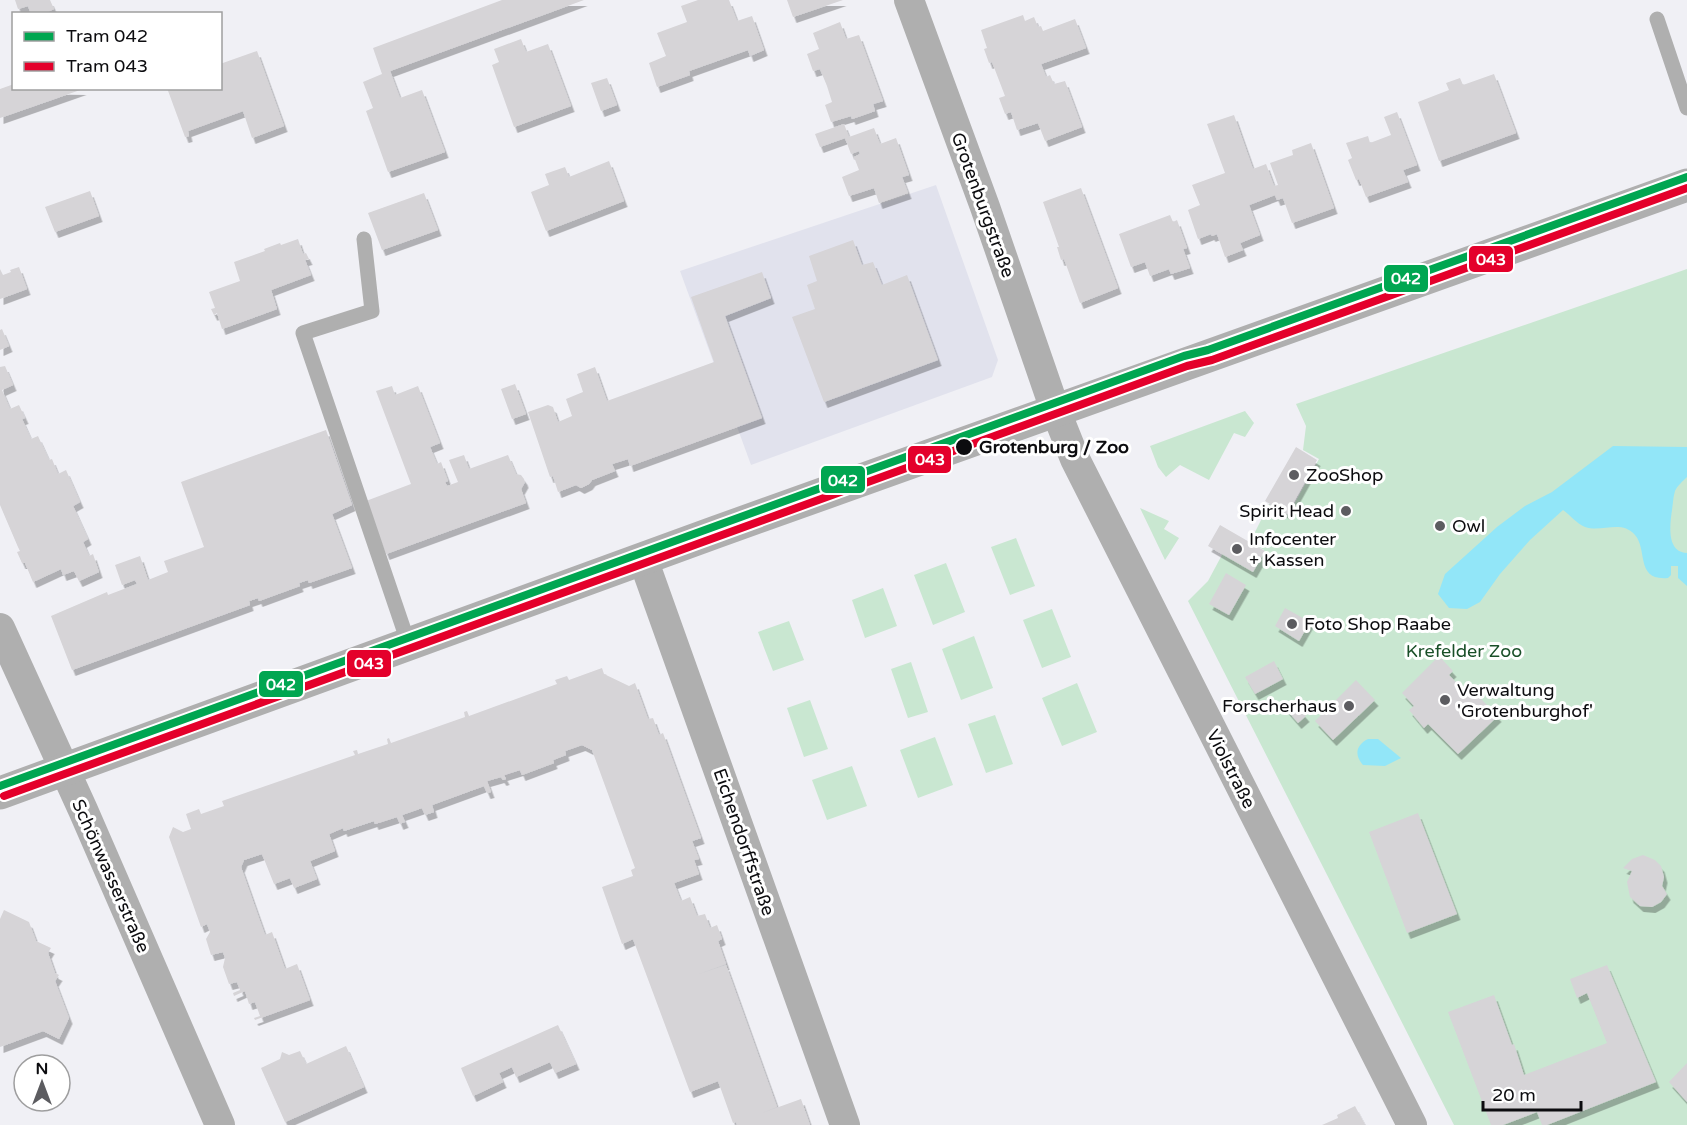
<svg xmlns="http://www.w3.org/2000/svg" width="1687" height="1125" viewBox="0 0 1687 1125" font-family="'Varela Round',sans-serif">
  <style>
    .built { fill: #e1e2ed }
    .green { fill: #c9e7d1 }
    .water { fill: #92e6f8 }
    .building { fill: #d6d4d7; filter: url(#shadow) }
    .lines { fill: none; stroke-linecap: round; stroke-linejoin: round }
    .service { stroke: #afafaf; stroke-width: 15 }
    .minor { stroke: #afafaf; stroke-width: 30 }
    .secondary { stroke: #afafaf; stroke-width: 33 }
    .tram-1-casing { stroke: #fff; stroke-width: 12 }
    .tram-2-casing { stroke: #fff; stroke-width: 12 }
    .tram-1 { stroke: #00a651; stroke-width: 8 }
    .tram-2 { stroke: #e4002b; stroke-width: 8 }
    .stop-dot { fill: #0c0c0f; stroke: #fff; stroke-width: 2 }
    .poi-dot { fill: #5c5c60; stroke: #fff; stroke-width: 2 }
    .labels { text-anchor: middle; stroke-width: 6; stroke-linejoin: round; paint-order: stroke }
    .street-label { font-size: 18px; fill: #0c0c0f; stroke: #fff }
    .stop-label { font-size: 18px; font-weight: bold; fill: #0c0c0f; stroke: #fff; text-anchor: start }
    .poi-label { font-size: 18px; fill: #0c0c0f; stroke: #fff; text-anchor: start }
    .park-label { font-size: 18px; fill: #194f28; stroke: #fff }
    .line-badge { stroke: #fff; stroke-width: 2 }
    .badge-label { font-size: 16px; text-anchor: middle; font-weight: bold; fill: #fff }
  </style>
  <defs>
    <filter id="shadow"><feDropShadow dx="3.5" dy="6" stdDeviation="0" flood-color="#0004"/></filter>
  </defs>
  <rect width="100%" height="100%" fill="#f0f0f5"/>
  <path class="built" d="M936,185L998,360L992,377L751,465L680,271Z"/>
  <path class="green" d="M1687,269V1125H1454L1188,601L1208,581L1223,553L1253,570L1264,550L1250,542L1269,504L1288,515L1319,459L1303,450L1306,426L1296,404Z
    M1245,411L1254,423L1245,437L1234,433L1209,480L1180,465L1166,477L1158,467L1150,446Z
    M1140,508L1169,521L1164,529L1179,538L1165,560Z
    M1016,538L1035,586L1010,595L991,547Z
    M946,563L965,612L933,625L914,575Z
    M883,588L897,626L865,638L852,600Z
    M1052,609L1071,657L1042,668L1023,620Z
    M789,621L804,660L773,671L758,632Z
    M974,636L993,688L961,700L942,649Z
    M911,662L928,712L908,718L891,669Z
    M1077,683L1097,732L1062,746L1042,698Z
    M810,700L828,749L804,757L787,708Z
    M995,715L1013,764L986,773L968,724Z
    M935,737L953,785L918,798L900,750Z
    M852,766L867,806L827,820L812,780Z"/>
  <path class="water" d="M1613,446L1687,447V477C1683,481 1677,486 1675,491C1673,497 1673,504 1672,510C1670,524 1666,552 1687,553V586L1678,578V566H1671V575L1668,578C1635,581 1648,550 1635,535C1621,519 1602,533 1585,527C1577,524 1570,515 1563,510L1530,540L1500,574L1480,602L1467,609L1449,608L1438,594L1445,574L1497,527L1525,506L1552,492Z
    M1368,739H1378L1401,758L1385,766L1363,765C1354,755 1356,745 1368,739Z"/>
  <path class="building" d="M15,0H50L54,9L43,14H31L28,6L18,9Z
    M502,0H584L390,71L400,98L422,90L445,152L388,172L366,111L373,108L363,82L382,74L373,48Z
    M698,0H729L737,21L752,16L764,50L750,56L748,50L689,71L690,75L657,87L649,63L666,56L657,33L687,22L681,6Z
    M787,0H843L793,17Z
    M1023,15L1025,21L1034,17L1038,27L1041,26L1043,31L1075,19L1086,48L1041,64L1046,77L1050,75L1054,84L1065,81L1082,127L1045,141L1038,123L1017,130L1011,112L1005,114L999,98L1005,96L992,62L989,63L984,49L987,48L981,30Z
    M840,22L846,39L859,35L883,101L873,104L875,111L852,119L851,116L831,122L825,105L832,102L827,86L820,69L813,71L807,54L819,49L813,33Z
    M521,39L526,52L548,44L571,106L514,127L492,65L499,62L494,49Z
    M257,51L284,126L252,138L243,111L188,131L189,136L185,137L167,88H220V64Z
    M1494,74L1516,133L1439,161L1418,102L1449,90L1446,83L1460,78L1463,85Z
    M607,78L617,105L601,111L591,83Z
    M14,84V88L83,89L0,118V89Z
    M1397,112L1417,165L1403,170L1408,182L1366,197L1359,179L1356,180L1348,160L1352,158L1346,143L1368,136L1370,143L1391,135L1384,117Z
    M1234,115L1253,169L1266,164L1274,186L1278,185L1270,163L1293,155L1292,150L1311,143L1334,208L1292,223L1283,198L1277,200L1275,195L1249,205L1260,235L1240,243L1243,250L1225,257L1217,234L1212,236L1211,234L1198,239L1188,210L1200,205L1192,185L1225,173L1207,124Z
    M844,124L849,137L874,128L880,144L896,138L909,175L902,177L908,193L879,203L874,188L849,196L842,177L859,170L854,157L860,154L859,151L851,154L845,138L820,147L815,134Z
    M609,161L624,201L546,231L531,192L549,185L545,174L565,167L569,177Z
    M1081,188L1118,288L1080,303L1064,259L1061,260L1057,247H1059L1043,202Z
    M90,191L99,216L55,232L45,207Z
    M424,193L438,230L382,250L368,213Z
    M1170,215L1173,222L1177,220L1187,248L1183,249L1190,268L1171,274L1169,269L1150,276L1145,262L1131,267L1119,234Z
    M298,239L303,254L306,253L309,259L305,260L311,275L271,290L277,309L222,329L217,313L214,315L211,309L215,308L209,292L240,281L234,262L265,251L264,249L280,243L281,245Z
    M853,240L862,265L873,262L882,285L907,275L938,360L824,402L792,317L815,309L807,285L817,281L809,256Z
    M19,267L27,289L0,299V269L3,275L11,272L10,270Z
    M762,272L771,298L725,316L762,418L630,466L628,459L612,464L615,471L592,480L589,484L581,488L576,485L558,492L553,476L550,477L528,412L548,405L553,407L558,422L572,416L566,399L583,392L577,374L595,367L607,401L714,362L691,297Z
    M2,329L9,346L0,350V330Z
    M5,366L13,385L2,390L10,409L19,405L25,418L22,419L31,439L38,436L49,460L52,459L58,474L66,470L80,502L73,506L88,539L83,542L89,556L93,554L99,572L79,581L74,571L63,575L61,569L33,582L25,563H22L17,552L20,551L18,547L0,505V367Z
    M515,384L526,414L512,419L501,389Z
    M392,386L395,395L418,386L440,443L430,447L437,464L441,462L448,481L445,482L447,486L458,482L449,460L464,455L469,469L508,455L516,474L521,475L524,479L525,482L521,489L526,503L386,554L366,501L411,484L376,391Z
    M326,430L352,505L332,514L352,568L309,583L308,580L299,583L300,586L259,601L258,598L249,601L250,605L72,670L51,616L107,592L108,595L137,584L135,580L122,585L115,565L140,556L148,580L168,572L164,561L204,547L181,482Z
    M1296,447L1317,460L1287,514L1265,501Z
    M1220,525L1265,551L1253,572L1208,546Z
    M1226,573L1246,585L1229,615L1209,604Z
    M1285,608L1310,622L1299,641L1275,626Z
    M1439,656L1453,671L1449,675L1463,689L1467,685L1498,716L1458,754L1428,724L1424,728L1409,710L1414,706L1402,693Z
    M1274,661L1283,679L1255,694L1245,677Z
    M602,668L604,674L629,686L635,683L648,719L653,718L659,735L663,733L701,838L692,841L699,859L694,860L699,874L674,883L681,901L690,897L697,916L705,914L710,928L717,925L722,939L718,941L726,964L699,974L726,965L777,1107L762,1113L801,1099L810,1125H737L736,1122L733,1123L718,1081L690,1092L633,939L622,944L602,887L633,876L631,870L635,868L592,750L582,745L565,751L566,755L553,760L554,763L522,775L520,770L504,775L506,779L503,780L501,777L487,781L491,792L487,793L484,786L432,805L434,812L425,815L422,808L402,815L405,822L402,823L400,824L397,817L375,824L374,821L344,831L343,828L329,834L335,851L310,861L317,879L294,888L290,878L274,884L262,854L244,860L241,867L265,935L272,932L285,969L297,964L310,1000L255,1020L254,1018L260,1016L255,1002L249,1004L245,991L234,996L233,993L240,990L237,982L229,984L223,967L225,958L223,952L211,955L206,939L210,932L207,924L201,927L169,837L173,827L183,832L191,829L186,814L199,809L201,814L224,806L222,801L355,755L353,751L357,750L358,754L388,744L387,739L389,738L391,743L465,717L464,712L467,711L469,716L557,684L555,680L567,676L569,680Z
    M1356,680L1375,700L1333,740L1315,721Z
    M1293,701L1306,716L1298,723L1285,708Z
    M1418,813L1457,914L1407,933L1369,832Z
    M1643,855L1655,860L1661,866L1664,877L1662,886L1667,894L1661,902L1652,907L1640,906L1630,897L1627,882L1632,871L1623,868L1632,859Z
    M4,910L29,922L36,941L51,948L48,953L55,973L59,975L55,981L69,1018L59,1039L43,1031L0,1047V919Z
    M1607,965L1656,1082L1547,1125H1542L1537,1112L1503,1125H1491L1448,1012L1494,995L1512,1045L1514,1044L1524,1075L1607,1043L1587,993L1577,998L1570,979Z
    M558,1025L576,1064L555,1073L550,1062L516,1077L512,1067L499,1073L503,1082L473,1096L461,1068Z
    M346,1046L364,1087L285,1122L261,1068L280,1059L282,1052L289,1055L300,1051L306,1064Z
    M1687,1063V1102L1669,1082Z
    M1355,1106L1365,1125H1322L1338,1118L1337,1115Z"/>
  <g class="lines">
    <path class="service" d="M1657,19L1687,108
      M364,239L372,311L303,333L409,645"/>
    <path class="minor" d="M909,0L985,207L1053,404L1075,459L1412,1125
      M643,559L845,1125
      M0,628L83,810L220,1125"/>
    <path class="secondary" d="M0,793L716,532L1687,185"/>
    <defs>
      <path id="tram-1" d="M0,786L1184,356L1208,350L1687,177"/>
      <path id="tram-2" d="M4,796L1187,366L1212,360L1687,188"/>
    </defs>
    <use href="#tram-1" class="tram-1-casing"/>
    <use href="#tram-2" class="tram-2-casing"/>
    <use href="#tram-1" class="tram-1"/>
    <use href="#tram-2" class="tram-2"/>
  </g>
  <circle class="stop-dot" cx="964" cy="447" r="9"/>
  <g class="poi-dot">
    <circle cx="1294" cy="475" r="6"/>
    <circle cx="1346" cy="511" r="6"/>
    <circle cx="1440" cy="526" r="6"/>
    <circle cx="1237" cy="549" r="6"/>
    <circle cx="1292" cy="624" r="6"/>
    <circle cx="1445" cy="700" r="6"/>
    <circle cx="1349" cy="706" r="6"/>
  </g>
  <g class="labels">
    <g class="street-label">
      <text transform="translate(983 205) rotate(70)" y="6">Grotenburgstraße</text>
      <text transform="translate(1231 769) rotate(63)" y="6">Violstraße</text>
      <text transform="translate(744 842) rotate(71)" y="6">Eichendorffstraße</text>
      <text transform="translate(111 876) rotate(66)" y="6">Schönwasserstraße</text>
    </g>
    <g class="stop-label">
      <text x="979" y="453">Grotenburg / Zoo</text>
    </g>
    <g class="poi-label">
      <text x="1306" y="481">ZooShop</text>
      <text x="1334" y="517" text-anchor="end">Spirit Head</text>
      <text x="1452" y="532">Owl</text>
      <text x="1249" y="545">Infocenter<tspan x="1249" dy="21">+ Kassen</tspan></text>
      <text x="1304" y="630">Foto Shop Raabe</text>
      <text x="1457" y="696">Verwaltung<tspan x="1457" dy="21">'Grotenburghof'</tspan></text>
      <text x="1337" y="712" text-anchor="end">Forscherhaus</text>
    </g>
    <g class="park-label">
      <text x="1464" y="657">Krefelder Zoo</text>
    </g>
  </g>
  <g class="line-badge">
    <rect x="1468" y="245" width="46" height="28" rx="6" fill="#e4002b"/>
    <rect x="1383" y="264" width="46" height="29" rx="6" fill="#00a651"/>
    <rect x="907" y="445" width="45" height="29" rx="6" fill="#e4002b"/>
    <rect x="820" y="465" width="46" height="29" rx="6" fill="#00a651"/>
    <rect x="346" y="649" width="46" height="29" rx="6" fill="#e4002b"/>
    <rect x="258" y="670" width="46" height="28" rx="6" fill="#00a651"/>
  </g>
  <g class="badge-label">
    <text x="1491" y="265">043</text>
    <text x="1406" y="284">042</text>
    <text x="930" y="465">043</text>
    <text x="843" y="486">042</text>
    <text x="369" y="669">043</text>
    <text x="281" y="690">042</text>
  </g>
  <rect x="12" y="12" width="210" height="78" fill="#ffffff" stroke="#9e9e9f" stroke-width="1.5"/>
  <rect x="24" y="32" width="30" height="9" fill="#00a651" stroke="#9e9e9f" stroke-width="1.5"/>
  <text x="66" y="42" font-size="18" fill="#0c0c0f">Tram 042</text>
  <rect x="24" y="62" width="30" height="9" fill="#e4002b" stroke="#9e9e9f" stroke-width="1.5"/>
  <text x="66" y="72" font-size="18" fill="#0c0c0f">Tram 043</text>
  <g transform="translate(42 1083)"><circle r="28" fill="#ffffff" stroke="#9e9e9f" stroke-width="1.5"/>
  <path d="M0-4.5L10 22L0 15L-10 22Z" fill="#5c5c60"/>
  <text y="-9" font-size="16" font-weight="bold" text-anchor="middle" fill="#0c0c0f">N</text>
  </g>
  <path d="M1483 1101v9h98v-9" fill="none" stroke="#0c0c0f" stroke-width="3"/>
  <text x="1492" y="1101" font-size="18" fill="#0c0c0f" stroke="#ffffff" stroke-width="4.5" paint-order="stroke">20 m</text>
</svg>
